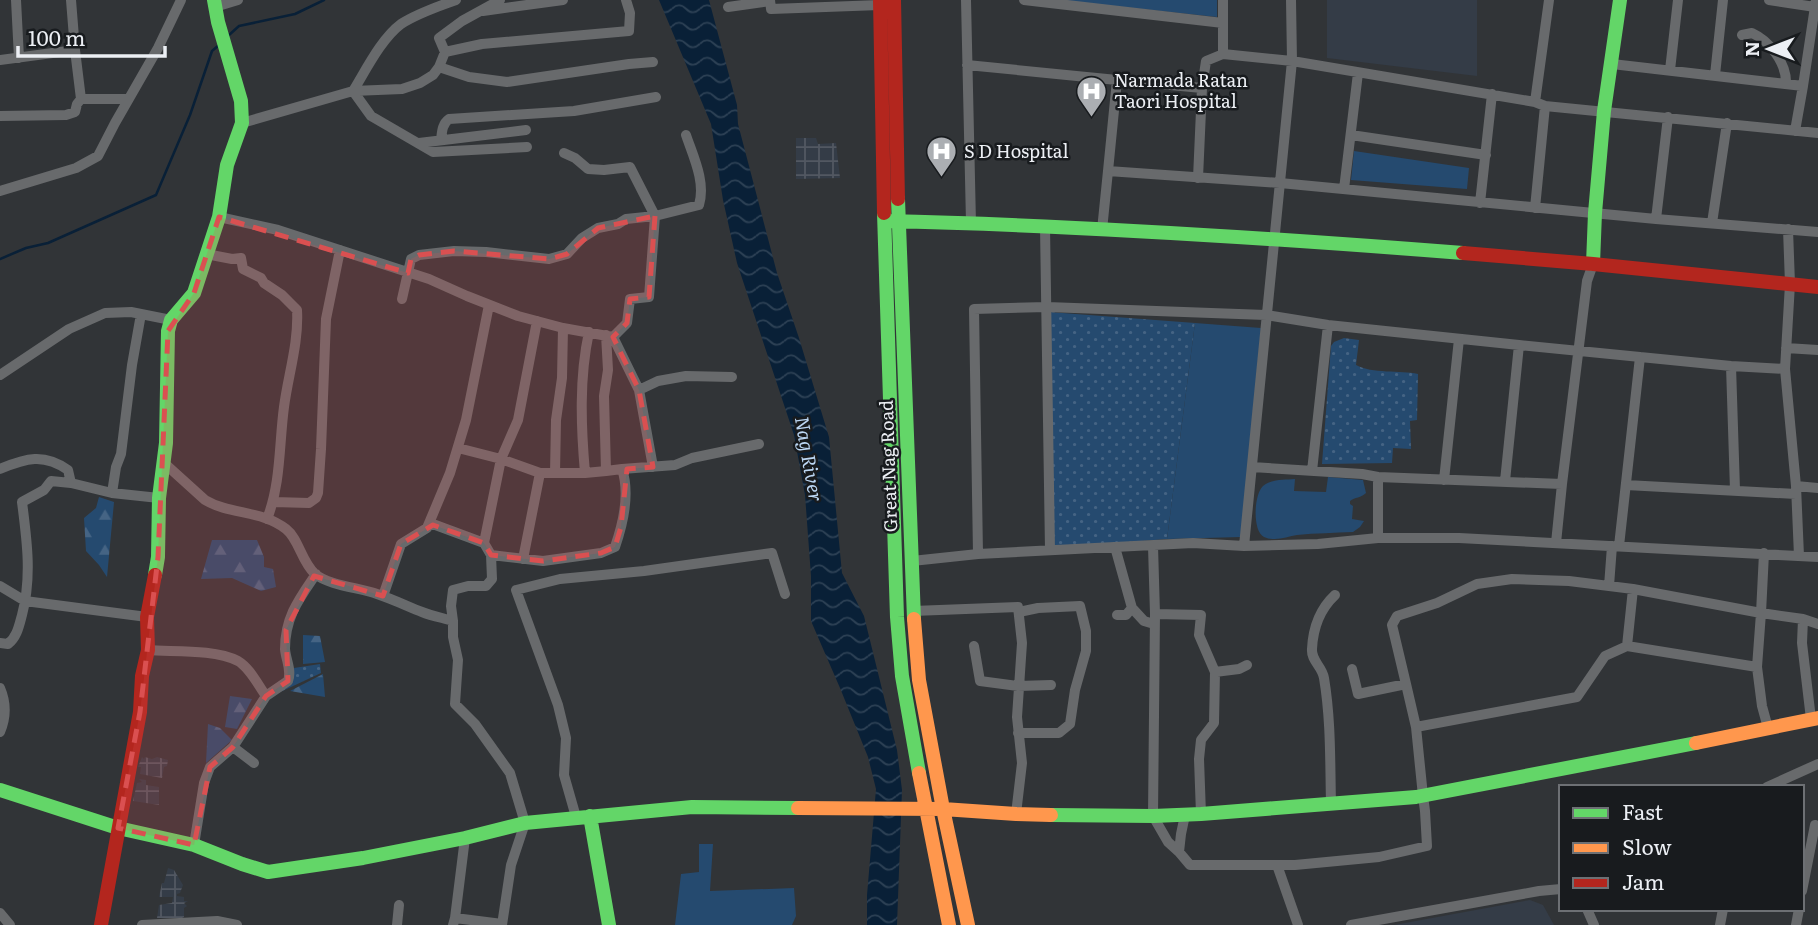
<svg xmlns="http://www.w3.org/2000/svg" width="1818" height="925" viewBox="0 0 1818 925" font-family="Literata,serif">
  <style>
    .built { fill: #343c47 }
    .industrial { fill: url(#industrial-grid) }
    .grass { fill: url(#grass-dots) }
    .forest { fill: url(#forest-firs) }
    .park { fill: #254a6f }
    .water { fill: url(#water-waves) }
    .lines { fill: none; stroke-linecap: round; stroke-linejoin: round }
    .stream { stroke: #092037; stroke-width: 2.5 }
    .street { stroke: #686a6c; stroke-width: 10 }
    .fast { stroke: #63d668; stroke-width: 14 }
    .slow { stroke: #ff974d; stroke-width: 14 }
    .jam { stroke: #b3261e; stroke-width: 14 }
    .marked { fill: #da5051; fill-opacity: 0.2; stroke: #da5051; stroke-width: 5; stroke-dasharray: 14 9; stroke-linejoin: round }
    .labels { text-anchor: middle; stroke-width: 5; stroke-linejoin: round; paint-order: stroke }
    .poi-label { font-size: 18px; fill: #eceff4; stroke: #181b1e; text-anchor: start }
    .street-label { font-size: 18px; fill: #eceff4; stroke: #181b1e }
    .water-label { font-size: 19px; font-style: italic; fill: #bcd7f4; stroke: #181b1e }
  </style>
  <defs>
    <pattern id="industrial-grid" width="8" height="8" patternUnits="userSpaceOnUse" patternTransform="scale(1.75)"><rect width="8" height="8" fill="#343c47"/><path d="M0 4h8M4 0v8" fill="none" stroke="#525862"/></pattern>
    <pattern id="grass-dots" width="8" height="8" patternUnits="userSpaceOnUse" patternTransform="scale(1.75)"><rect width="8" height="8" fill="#254a6f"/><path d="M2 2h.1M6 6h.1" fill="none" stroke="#456484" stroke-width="1.8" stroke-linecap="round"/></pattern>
    <pattern id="forest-firs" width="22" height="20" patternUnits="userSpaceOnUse" patternTransform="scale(1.75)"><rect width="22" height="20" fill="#254a6f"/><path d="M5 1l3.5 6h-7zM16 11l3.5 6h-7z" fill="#456484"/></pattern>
    <pattern id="water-waves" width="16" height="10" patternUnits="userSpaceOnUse" patternTransform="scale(1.75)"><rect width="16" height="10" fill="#092037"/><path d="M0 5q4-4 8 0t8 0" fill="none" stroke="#2d4155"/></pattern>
  </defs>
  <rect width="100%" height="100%" fill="#313437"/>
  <path class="built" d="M1327,0H1477V76L1327,58Z
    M1530,900L1543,905L1554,925H1394Z"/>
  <path class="industrial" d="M796,138H816L818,144L836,143L840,178L796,179Z
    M142,757L144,759L145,757L152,759L157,757L168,760L167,766L164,767L162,778L140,774L141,767H138Z
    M139,779L146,780V785L159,787V805L133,801L137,783L142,782Z
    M168,868L174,870L183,885L180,893L177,894V896L184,897V901H188L184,903L187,906L184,908V917L182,918H157L159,905L172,903L173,897H159L162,883H164Z"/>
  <path class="grass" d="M1049,312L1195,323L1167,539L1052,548Z
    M1344,338L1359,340L1356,365C1372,374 1400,370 1418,374L1417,420L1410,421L1411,449L1393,448L1392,463L1322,464L1331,346L1334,342Z
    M320,664L321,673L278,693L294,668Z"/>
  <path class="forest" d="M99,497L114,502L107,577L99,565L86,551L84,518L96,508Z
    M212,540H257L264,557V567L273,569L276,587L261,591L232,578L201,579Z
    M303,635L320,636L325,662L303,664Z
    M323,674L325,697L290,691Z
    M230,696L252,699L237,729L225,727Z
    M208,724L220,728L232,740L206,763Z"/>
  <path class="park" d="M1057,0H1217V17Z
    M1354,151L1469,168L1467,189L1351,180Z
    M1195,323L1261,328L1241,537L1167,539Z
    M1328,477L1363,480L1366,493C1361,498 1355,497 1350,501V504L1353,506L1352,519L1364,521L1360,527L1353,532C1334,533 1316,533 1297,535C1290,536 1282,539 1275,539C1272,539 1268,539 1264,537C1252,531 1254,494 1263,486C1271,479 1284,480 1295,479L1294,491L1326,492Z
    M699,844H713L710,891L794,888L796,916L792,925H675L681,874L699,872Z"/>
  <path class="water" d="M659,0H709L737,105L738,124L777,273L799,338L829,437L842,573L864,616L897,750L902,790L897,925H867V895L876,789L868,757L840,688L811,621V576L805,495L794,435L737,263L723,200L711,124Z"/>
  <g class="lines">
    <path class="stream" d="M229,35L239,26L295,14L324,0
      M0,259L26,248L48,243L156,195L190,115L212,51L219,45"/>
    <path class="street" d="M16,0L19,58
      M71,0L75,50
      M456,0C437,7 418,13 401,24C381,39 366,70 353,91L371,116L433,152L527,147
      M770,0L771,9L880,5
      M966,0L971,223
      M1024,0L1223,23
      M1223,0V54L1292,61L1535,102L1545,106L1818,133
      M1769,0L1815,7
      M215,7L238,0
      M728,7L770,1
      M483,11L563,0
      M1742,35L1752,33C1770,41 1787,64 1786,84
      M445,52L439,38L462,21L500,0
      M0,60L75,50L81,99
      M1612,64L1803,86L1816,0
      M967,65L1117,80L1108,171L1280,183L1656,219L1818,232
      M439,67L445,52L482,44L629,31L630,13L626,0
      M1670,70L1678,0
      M1715,75L1723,0
      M1117,80L1202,88L1206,61L1223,54
      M1535,102L1549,0
      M0,116L66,115L75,112L77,104L81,99H128
      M242,123L353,91L402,89L420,83L433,75L439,67L469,77L507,82L629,64L653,62
      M1795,131L1803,86
      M1351,135L1486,155
      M441,140C442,132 442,124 449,119L574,111L656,97
      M419,143L526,130
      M1198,178L1202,88
      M1344,189L1358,73
      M0,191L76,168L98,156L115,123L158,48L181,0
      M1480,203L1492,94
      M1535,208L1545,106
      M219,217L278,230L429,279L467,296L518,316L563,328L613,337L639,390L653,467
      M1656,219L1668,117
      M1712,223L1727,123
      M1045,227L1050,550
      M1788,229L1790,284L1785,369L1796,486L1799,556
      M1102,230L1108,171
      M206,254L232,259L241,258L243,269L261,278L264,283L282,295L297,310C299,342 288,376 284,407C279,444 281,484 267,519
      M402,299L411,259L419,255L454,251L486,252L549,259L567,254L582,238L598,228L618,224L626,219L655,216L630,167L604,170L588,169L575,158L564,153
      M589,332C579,378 581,427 585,473L606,471
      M613,337L627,323L630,299L649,297L655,216L699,205C706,182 693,156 686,135
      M1786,348L1818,350
      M1731,366L1735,490
      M0,375L69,329L105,313L131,312L171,320
      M639,390L658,381L686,376L732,377
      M458,448L501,459L540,473H585
      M163,462L205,500C230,515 262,510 286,529C299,539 301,561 315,574C328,585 360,588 377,594C392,599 407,606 422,612C432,616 443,618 453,621V637L458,660L455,704L475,724L510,773L525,823L511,865L502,925
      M1252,467L1362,474L1378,477L1562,484
      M0,469C26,458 44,453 68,470L71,483
      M622,469L675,465L692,458L759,444
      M1312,471L1328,325
      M555,473L556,420L562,378L563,328
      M1378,477V538
      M1444,480L1459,339
      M1505,481L1519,345
      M1626,485L1796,494
      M1796,486L1818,488
      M112,493L116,467L121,454L132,365L141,314
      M274,502L309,503L316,498L318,493L321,449L326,319L340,250
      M430,523L484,543L491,555L543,561L601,553L615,547C623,524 630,493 622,469L606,471L604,396L608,370L606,335
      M484,543L501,459L518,420L537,321
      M1556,543L1562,484L1587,281L1593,264
      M1153,546L1155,614L1153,816L1168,842L1179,852
      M1244,546L1292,61L1291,0
      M1619,546L1640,357
      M1115,547L1132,608L1144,621L1154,624
      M1764,553L1761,613L1803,619
      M978,554L974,309L1047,307L1266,315L1328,325L1519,345L1731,366L1785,369
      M523,559L540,473
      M912,561L978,554L1193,543L1244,546L1318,544L1378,538H1459L1818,557
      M0,586L25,601L147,617
      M1609,586L1612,546
      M383,596L401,544L427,528L450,473L466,420L489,305
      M913,611L1018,607L1022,643L1017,717L1022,763L1016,814
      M1155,614L1201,615L1199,635L1215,672L1214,723L1201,740L1199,759L1201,814
      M1117,615H1126L1132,608
      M453,621L451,606L453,590L468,586H486L492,579L491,555
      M0,643L8,644C17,637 19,626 22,615C32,577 27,541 22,502L44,490L51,481L71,483L112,493L159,498
      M974,646L980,681L1018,686L1051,685
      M1627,646L1633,589
      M148,650C174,652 214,649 238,661C250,668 258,685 266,696
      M1215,672L1239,669L1247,665
      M1406,684L1392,625L1397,616L1437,603L1477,584L1512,579L1569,581L1633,589L1761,613L1757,667L1762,706L1768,728
      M0,688C6,702 6,718 0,732
      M1811,719L1802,643L1803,619L1818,624
      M1416,727L1577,697L1605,656L1627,646L1757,667
      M1018,733H1059L1070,724L1075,690L1086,651V631L1080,606L1038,608L1019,612
      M233,747L254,763
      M1767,787L1818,764
      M1331,804C1330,761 1331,720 1324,678C1322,666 1311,661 1312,649C1313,628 1320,609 1335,595
      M1185,815L1181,834L1179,852L1190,865H1295L1379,857L1427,846L1425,811L1423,796L1416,727L1406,684L1358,694L1352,669
      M576,817L564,775L566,738L558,705L516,590L560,579L644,571L772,553L785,594
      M194,845L204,783L210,767L233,747L266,696L288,681C292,670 286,661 285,649C285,617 299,599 316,574
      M1277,865L1298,925
      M1802,891L1815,825
      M1587,909L1594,925
      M0,913L10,925
      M455,918L502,924
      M142,925L217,921L237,925
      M397,925L399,905
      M453,925L455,918L465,838
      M1351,925L1539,891L1561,889
      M1720,925L1723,909
      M1796,925L1799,909"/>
    <path class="fast" d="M898,199L914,619
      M884,213L897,617L902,676L919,773
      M885,221C1078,225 1271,238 1463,253
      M1593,264L1595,213L1604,111L1620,0
      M155,575L158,557L159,498L166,443L168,331L171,320L194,293L219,217L227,165L242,123L241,101L218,22L214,0
      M0,790L118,828L194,845L242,864L268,872L363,858L465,838L525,823L692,807L798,808
      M1051,815L1153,816L1201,814L1416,797L1696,743
      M590,816L609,925"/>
    <path class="slow" d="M914,619L919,680L943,809L968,925
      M1696,743L1818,718
      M919,773L949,925
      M798,808L943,809L1016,814L1051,815"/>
    <path class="jam" d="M880,0L884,213
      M894,0L898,199
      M1463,253L1593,264L1818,287
      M101,925L140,712L142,676L148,650L147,617L155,575"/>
  </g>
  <path class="marked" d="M655,216L649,297L630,299L627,323L613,337L639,390L653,467L627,469L621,527L615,547L601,553L543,561L491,555L484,543L433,525L401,544L383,596L314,576L286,630L288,681L266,696L233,747L210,767L194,845L118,828L140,712L158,557L168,331L194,293L219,217L408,273L411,259L419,255L454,251L549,259L567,254L598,228Z"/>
  <defs>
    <symbol id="hospital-pin" viewBox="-11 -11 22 30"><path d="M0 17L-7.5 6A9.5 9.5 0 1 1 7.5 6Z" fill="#abaeb2" stroke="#181b1e"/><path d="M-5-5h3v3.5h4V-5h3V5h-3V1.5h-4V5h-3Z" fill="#fff"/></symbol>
  </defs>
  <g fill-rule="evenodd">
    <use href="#hospital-pin" x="1074" y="74" width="35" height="47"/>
    <use href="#hospital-pin" x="924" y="134" width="35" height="47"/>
  </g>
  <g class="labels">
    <g class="poi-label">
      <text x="1114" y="87">Narmada Ratan<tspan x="1114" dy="21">Taori Hospital</tspan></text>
      <text x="964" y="158">S D Hospital</text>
    </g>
    <g class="street-label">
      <text transform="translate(889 466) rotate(-92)" y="6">Great Nag Road</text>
    </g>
    <g class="water-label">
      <text transform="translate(809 459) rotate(80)" y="7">Nag River</text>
    </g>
  </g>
  <rect x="1559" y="785" width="245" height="126" fill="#181b1e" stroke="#6d7074" stroke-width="2"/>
  <rect x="1573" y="808" width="35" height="10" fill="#63d668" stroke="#6d7074" stroke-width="2"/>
  <text x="1622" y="820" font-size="21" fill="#eceff4">Fast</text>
  <rect x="1573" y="843" width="35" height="10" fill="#ff974d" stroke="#6d7074" stroke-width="2"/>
  <text x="1622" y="855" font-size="21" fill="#eceff4">Slow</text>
  <rect x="1573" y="878" width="35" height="10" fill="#b3261e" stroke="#6d7074" stroke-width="2"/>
  <text x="1622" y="890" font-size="21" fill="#eceff4">Jam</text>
  <g transform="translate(1769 49) rotate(270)" stroke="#181b1e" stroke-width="5" paint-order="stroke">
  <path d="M0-5L12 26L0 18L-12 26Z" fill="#eceff4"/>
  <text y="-10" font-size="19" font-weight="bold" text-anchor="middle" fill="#eceff4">N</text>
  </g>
  <path d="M18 46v10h147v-10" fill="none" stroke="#eceff4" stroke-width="3.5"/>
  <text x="28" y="46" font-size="21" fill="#eceff4" stroke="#181b1e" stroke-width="5" paint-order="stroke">100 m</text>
</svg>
